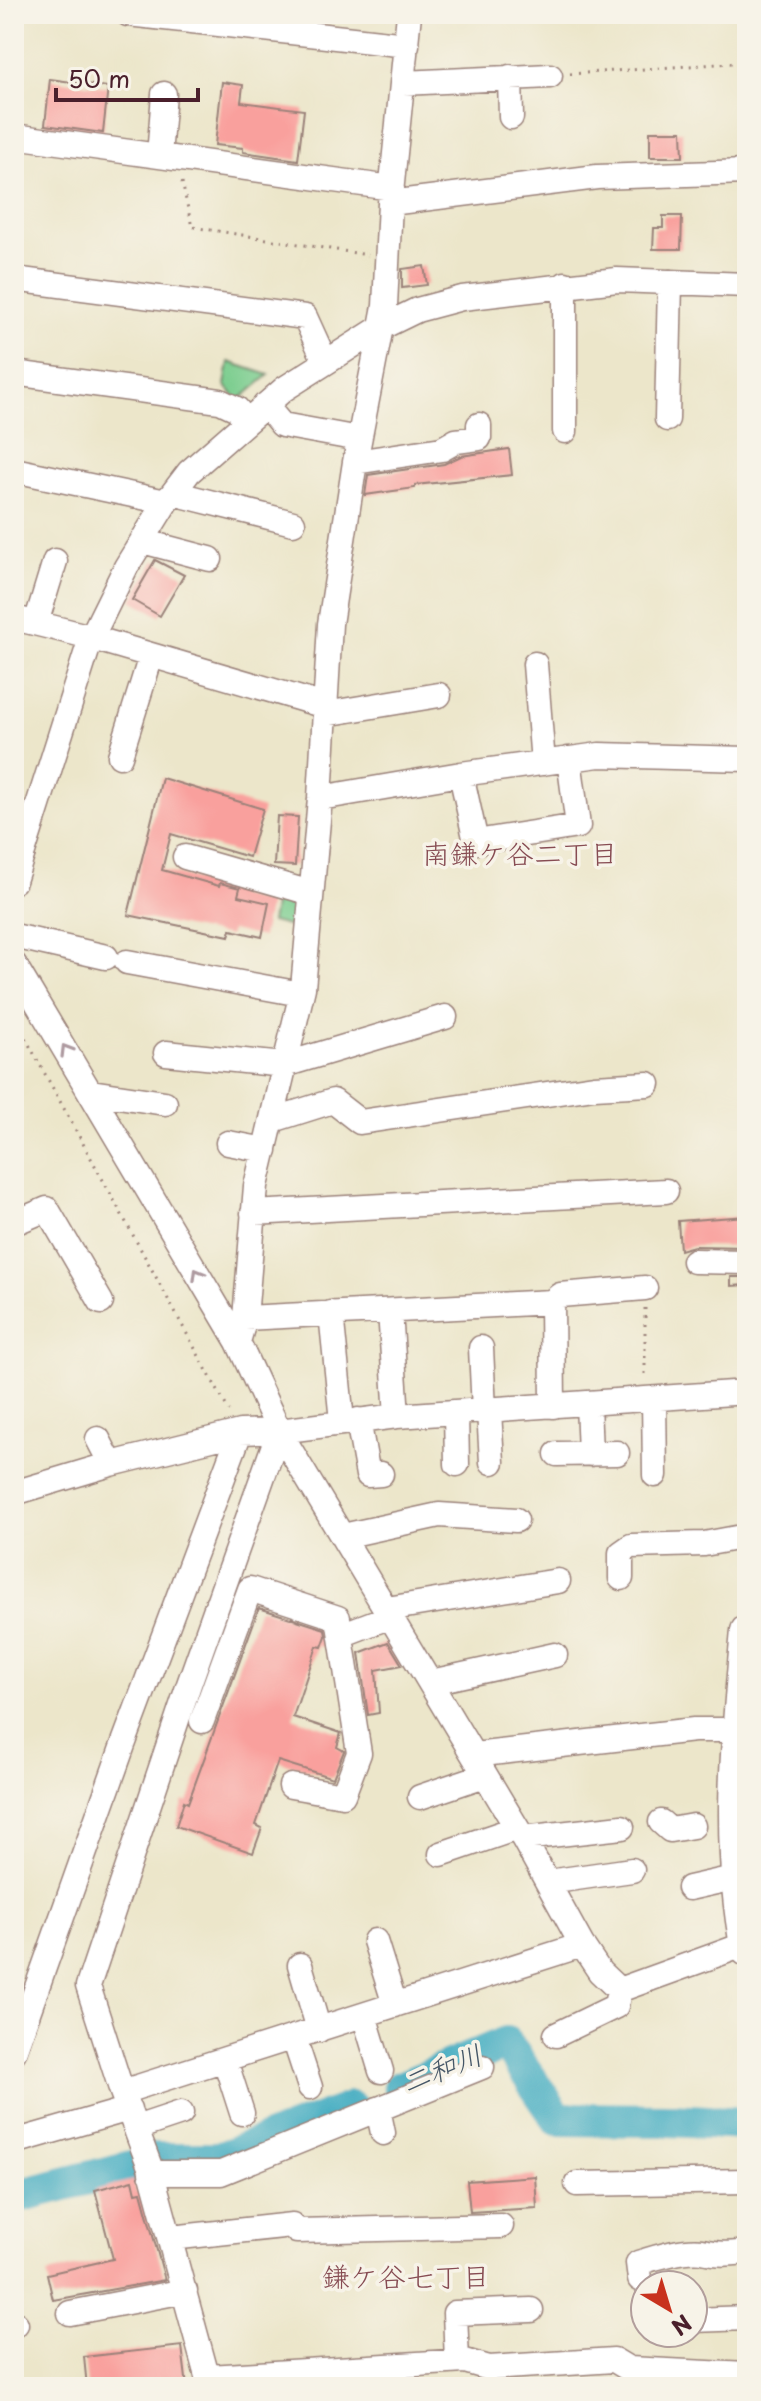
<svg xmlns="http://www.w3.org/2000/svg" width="761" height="2401" viewBox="0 0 761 2401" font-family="'Playpen Sans','Klee One',sans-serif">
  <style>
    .green { fill: #7bcd8f; stroke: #62765d; stroke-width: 2 }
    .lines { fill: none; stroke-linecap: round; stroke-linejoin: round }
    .river { stroke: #41abc1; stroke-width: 34 }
    .building { fill: #f9a09d }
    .minor-casing { stroke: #9b827a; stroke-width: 27 }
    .major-casing { stroke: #9b827a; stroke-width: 35 }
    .path { stroke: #9b827a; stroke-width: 3; stroke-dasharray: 2 6; stroke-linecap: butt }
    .minor { stroke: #fff; stroke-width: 24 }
    .major { stroke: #fff; stroke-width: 32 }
    .oneway { stroke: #ae9aa0 }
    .labels { text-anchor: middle; stroke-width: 7; stroke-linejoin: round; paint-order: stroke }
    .neighbourhood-label { font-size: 28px; fill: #874c53; stroke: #f7f3e8 }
    .water-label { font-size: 28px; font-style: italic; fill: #465767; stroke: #f7f3e8 }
  </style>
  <rect width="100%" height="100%" fill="#f7f3e8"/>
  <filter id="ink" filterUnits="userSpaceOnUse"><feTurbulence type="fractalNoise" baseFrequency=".0125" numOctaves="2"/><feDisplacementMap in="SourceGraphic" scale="16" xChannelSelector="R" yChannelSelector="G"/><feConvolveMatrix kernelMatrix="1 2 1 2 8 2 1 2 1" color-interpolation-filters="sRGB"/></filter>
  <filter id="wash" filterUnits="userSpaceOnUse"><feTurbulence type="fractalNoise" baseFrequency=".006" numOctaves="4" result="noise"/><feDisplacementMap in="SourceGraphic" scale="32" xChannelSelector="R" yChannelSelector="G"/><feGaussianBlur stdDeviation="1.8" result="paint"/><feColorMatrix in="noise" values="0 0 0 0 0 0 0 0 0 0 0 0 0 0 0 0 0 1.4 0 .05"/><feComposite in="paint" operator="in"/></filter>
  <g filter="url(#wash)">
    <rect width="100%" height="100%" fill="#ece6ca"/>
    <path class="green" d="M229,362L269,375L238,401L225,385Z
      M277,889L300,901L303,930L271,922Z"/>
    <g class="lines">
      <path class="river" d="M400,2088L506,2043L558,2119L669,2120L747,2124
        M157,2159H218L351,2108
        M14,2197L139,2165"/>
    </g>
    <g id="blocks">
      <path class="building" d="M50,79L108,87L103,133L45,125Z
        M222,82L243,85L241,102L304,110L298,160L243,152V148L215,145Z
        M650,131H682L683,157H650Z
        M663,216H682L681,249H653L654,228H663Z
        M424,266L427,285L402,288V269Z
        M509,449L512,475L415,485V488L365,495L368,475L444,464L461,456Z
        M155,560L184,575L160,616L132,600Z
        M162,778L263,809L249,857L171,834L162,870L219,886L220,883L240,888L238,896L269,903L262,937L231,930L229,936L128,915Z
        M277,816L298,817L295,866L274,865Z
        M747,1216V1247L694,1246L680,1250L678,1221Z
        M731,1277H747V1285L731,1286Z
        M259,1608L325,1629L326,1636L322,1647L317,1646L293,1717L341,1733L337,1747L344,1751L333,1778L278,1761L256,1825L262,1828L253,1853L176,1826L184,1801L188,1803Z
        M388,1642L402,1665L376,1670L379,1713L368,1715L359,1653Z
        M535,2176L537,2208L470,2212L467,2181Z
        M133,2180L136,2193L141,2192L165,2280L53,2300L47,2274L113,2259L95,2190Z
        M182,2346L187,2387H87L84,2357Z"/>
    </g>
  </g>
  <g filter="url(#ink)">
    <use href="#blocks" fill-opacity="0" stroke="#9b827a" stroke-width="2"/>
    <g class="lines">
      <defs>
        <path id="minor" d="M128,14L407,45
          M510,77L511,117
          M403,83L550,76
          M14,136L392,188
          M159,156L164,94
          M390,203L597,177L747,172
          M14,279L305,317L325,361
          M565,284V431
          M14,373L220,401L237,409L245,421
          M265,405L282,425L348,437
          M667,419L670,282
          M355,462L442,449L456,441L479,438V425
          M14,470L166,502
          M173,493L293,523
          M142,541L210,559
          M14,618L79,634L325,706
          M36,623L55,561
          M535,664L543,763
          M325,714L439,695
          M120,756L151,656
          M461,774L476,842L578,826L569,759
          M320,798L461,774L599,755L747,759
          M185,857L311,893
          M14,881L91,638L126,567L166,502L189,472L284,389L380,328L417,310L462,298L617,280L747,285
          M14,936L106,957
          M127,962L301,994
          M14,964L238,1342L279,1431L523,1838L582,1945L600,1972L619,1990L746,1944
          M166,1053L284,1065L445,1017
          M91,1092L165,1103
          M273,1120L333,1101L360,1122L594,1087L648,1084
          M228,1143L265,1150
          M253,1213L666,1191
          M14,1223L47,1209L101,1302
          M694,1261L747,1262
          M390,1311L397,1416
          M331,1313L342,1421
          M245,1318L552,1302
          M238,1342L245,1318L256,1186L303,988L320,798L330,624L355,462L385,306L390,203L409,14
          M481,1348L484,1411
          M654,1399L655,1475
          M588,1403L590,1454
          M553,1406L552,1302L560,1295L645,1288
          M489,1411L492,1462
          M456,1413L457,1464
          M358,1420L368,1475L381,1474
          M98,1439L111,1464
          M557,1454L617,1453
          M14,1493L111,1464L240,1432L279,1431L397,1416L747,1392
          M343,1536L439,1515L516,1520
          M621,1578V1553L631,1546L704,1544L747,1536
          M387,1609L558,1581
          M341,1635L391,1616
          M431,1682L555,1655
          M202,1721L250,1589L338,1618L359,1753L343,1795L291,1786
          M474,1755L694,1730H726L737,1727
          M420,1797L485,1775
          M661,1822L670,1830L693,1826
          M523,1838L622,1827
          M441,1854L517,1828
          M548,1882L632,1870
          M689,1888L747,1875
          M375,1941L395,2005
          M300,1965L319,2030
          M364,2015L381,2071
          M556,2035L616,2006L619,1990
          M294,2038L310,2087
          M14,2052L123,1745L240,1432
          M225,2060L242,2113
          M122,2092L582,1945
          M378,2109L383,2133
          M136,2128L181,2113
          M14,2142L129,2109
          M151,2173H221L482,2067
          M577,2184L747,2181
          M171,2238L292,2225L297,2231L501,2226
          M640,2279L638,2263C653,2258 687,2248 702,2251C720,2255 728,2254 747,2252
          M70,2313L185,2291
          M693,2320L747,2318
          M14,2324H16
          M457,2361L455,2313L531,2310
          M208,2377L465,2361L489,2368L614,2360L629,2369L747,2375
          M210,2387L150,2167L122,2092L88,1986L189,1684L279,1431"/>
        <path id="major" d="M747,1631C737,1737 726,1844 747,1950"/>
      </defs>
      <use href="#minor" class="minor-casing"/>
      <use href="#major" class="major-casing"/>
      <path class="path" d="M570,74L747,62
        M182,182L192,227L368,255
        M14,1017L229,1411
        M645,1308V1377"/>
      <use href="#minor" class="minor"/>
      <use href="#major" class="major"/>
    </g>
    <defs><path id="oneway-chevron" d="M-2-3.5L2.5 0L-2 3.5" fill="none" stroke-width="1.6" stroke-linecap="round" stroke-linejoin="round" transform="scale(2)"/></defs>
    <g class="oneway">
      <use href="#oneway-chevron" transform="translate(66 1050) rotate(-121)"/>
      <use href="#oneway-chevron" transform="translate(198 1274) rotate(-120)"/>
    </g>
  </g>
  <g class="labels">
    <g class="neighbourhood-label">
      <text x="520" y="864">南鎌ケ谷二丁目</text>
      <text x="406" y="2287">鎌ケ谷七丁目</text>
    </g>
    <g class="water-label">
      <text transform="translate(442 2069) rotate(-22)" y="10">二和川</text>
    </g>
  </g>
  <rect width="761" height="2401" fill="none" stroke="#f7f3e8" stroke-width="48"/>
  <g transform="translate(669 2309) rotate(142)"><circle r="38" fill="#f7f3e8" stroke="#b29e9c" stroke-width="2"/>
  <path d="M0-6L14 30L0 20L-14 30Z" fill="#c8321e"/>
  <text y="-12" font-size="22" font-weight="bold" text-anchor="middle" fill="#4a1f2b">N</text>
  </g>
  <path d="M56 88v12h142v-12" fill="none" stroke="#4a1f2b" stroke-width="4"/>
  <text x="68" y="88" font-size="24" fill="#4a1f2b" stroke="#f7f3e8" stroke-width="6" paint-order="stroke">50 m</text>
</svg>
